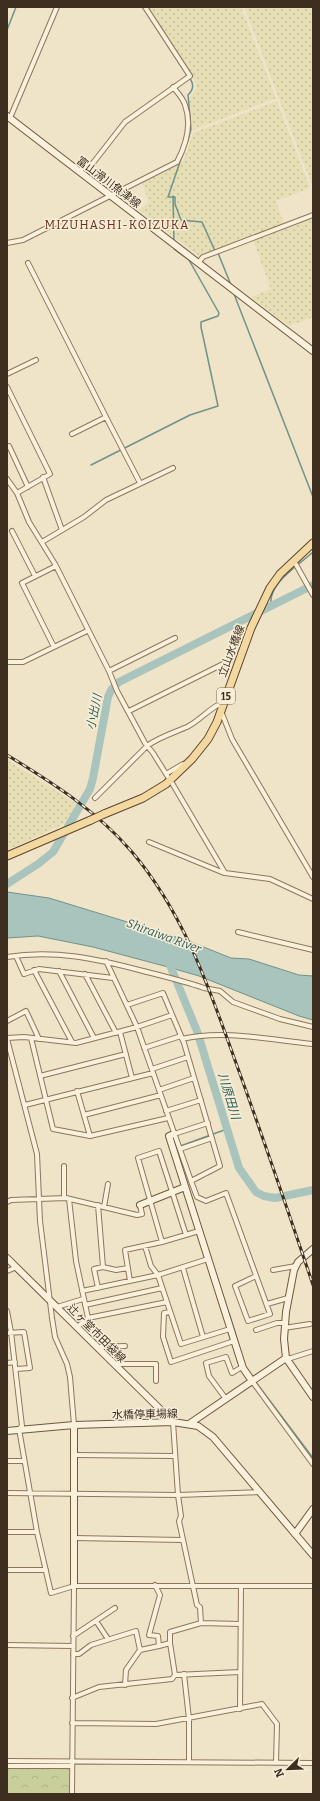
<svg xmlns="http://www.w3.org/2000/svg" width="320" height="1801" viewBox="0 0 320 1801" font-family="Bitter,'Noto Sans JP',serif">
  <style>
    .farmland { fill: url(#farmland-dots) }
    .park { fill: url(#park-crowns) }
    .water { fill: #a9c4bc; stroke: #6f938a }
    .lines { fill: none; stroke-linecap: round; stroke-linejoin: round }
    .stream { stroke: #6f938a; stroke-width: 1.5 }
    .river { stroke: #a9c4bc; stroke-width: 8 }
    .street-casing { stroke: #8d765c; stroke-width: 6 }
    .secondary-casing { stroke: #6f573f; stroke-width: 8 }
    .primary-casing { stroke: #5b4430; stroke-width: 9 }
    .street { stroke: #faf1dc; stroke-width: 4 }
    .secondary { stroke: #faf1dc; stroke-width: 6 }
    .primary { stroke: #f3d9a0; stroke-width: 7 }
    .rail-casing { stroke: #3d2e20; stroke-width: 3 }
    .rail { stroke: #f7eed8; stroke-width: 1.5; stroke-dasharray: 4.5; stroke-linecap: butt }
    .primary-bridge-casing { stroke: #5b4430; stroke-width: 9; stroke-linecap: butt }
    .primary-bridge { stroke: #f3d9a0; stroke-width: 7 }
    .labels { text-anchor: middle; stroke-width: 3; stroke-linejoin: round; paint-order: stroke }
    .shield { fill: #f7eed8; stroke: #756857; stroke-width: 1 }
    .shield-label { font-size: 10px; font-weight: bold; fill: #3d2e20 }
    .street-label { font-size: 11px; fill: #3d2e20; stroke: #f7eed8 }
    .neighbourhood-label { font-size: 12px; letter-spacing: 1px; fill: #6b2e1e; stroke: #f7eed8 }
    .water-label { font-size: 12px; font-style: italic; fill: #2f5d5a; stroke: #f7eed8 }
  </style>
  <defs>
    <pattern id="farmland-dots" width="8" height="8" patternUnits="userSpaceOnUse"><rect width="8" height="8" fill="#e6deb5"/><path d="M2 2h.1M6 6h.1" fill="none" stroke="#c6bf9b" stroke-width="1.8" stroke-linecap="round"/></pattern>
    <pattern id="park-crowns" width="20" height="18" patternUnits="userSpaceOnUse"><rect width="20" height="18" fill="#c9cf9b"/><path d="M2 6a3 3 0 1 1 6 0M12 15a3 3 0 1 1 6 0" fill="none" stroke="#aeb285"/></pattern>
  </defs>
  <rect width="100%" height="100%" fill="#f0e4c8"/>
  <path class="farmland" d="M147,7H241L276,98L193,130L189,98L197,88L194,80Z
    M251,7H313V188L245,9Z
    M277,101L310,188L276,201L284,224L199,256L139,210L149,202L142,183L183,162L193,133Z
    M313,217V317L289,326L251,297L271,289L253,240Z
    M7,760L77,804L64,824L7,850Z"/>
  <path class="park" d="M7,1769H70V1794H7Z"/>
  <path class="water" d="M7,892L49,898L186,940L231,958L249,959L299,975L313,976V1020L299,1016L199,976L168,967L93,947L38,936L7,938Z"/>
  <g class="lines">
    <path class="stream" d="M7,30L16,7
      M188,140L191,129L188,95C194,89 194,84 189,77
      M182,156L168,197H175V204L181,220L202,222L215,251
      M173,196L174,242
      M218,253L231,285
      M234,294L313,497
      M91,465L190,415L218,406L201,327V322L218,316L219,313L189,260L174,249V246
      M271,605C268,583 299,565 313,552
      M175,1148L227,1129
      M229,1313L239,1346
      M255,1381L313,1458
      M7,1763L67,1764"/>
    <path class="river" d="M7,884L38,864L53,852L90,789L93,778L108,697L111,690L119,682L313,585
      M167,958L197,1031L239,1168L256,1192L264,1196L275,1198L313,1190"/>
    <defs>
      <path id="street" d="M10,118L57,7
        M78,171L93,163L125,122L190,76L145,7
        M7,243L23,240L177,162C186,145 192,124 185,105C183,98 177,92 173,87
        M28,263L106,417L72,434
        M198,263L203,257L313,215
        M7,374L36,360
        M7,387L50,474L17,493
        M106,417L140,483
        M9,446L28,487
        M43,477L62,530
        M7,479L17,493L29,522L55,564L109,671L117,691L145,743L153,753L168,777
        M12,531L35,576
        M42,542L84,517L106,500L173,468
        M294,561L313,595
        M54,647L22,583L56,566
        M7,662H23L87,631
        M109,671L175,638
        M129,711L229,661
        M221,711L232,739L313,877
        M166,774L183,764
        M172,783L225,873L270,879L313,899
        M95,798L147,746C159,737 173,733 187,727C201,720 210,707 224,702
        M149,842L224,873
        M238,932L313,950
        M16,956L24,974L39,969L113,978
        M7,957C54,949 98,959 143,971C163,976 184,981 204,988L220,991L233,1002L280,1019L313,1027
        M106,961L137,1027L191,1181L220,1166L184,1043L163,993L127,1005
        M34,970L72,1042
        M59,971L94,1038
        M85,974L116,1033
        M7,1021L26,1011L39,1039
        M120,1032L132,1078
        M7,1038L24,1037L76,1043L137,1027L172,1015
        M31,1038L53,1129L90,1136L168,1118
        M7,1039L37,1154L40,1221L52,1318L55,1337L67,1364L70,1377L74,1425
        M182,1039C224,1029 270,1040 313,1044
        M144,1048L181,1036
        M152,1069L188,1057
        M40,1076L126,1054
        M159,1090L194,1078
        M77,1091L90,1136
        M25,1105L153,1073
        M166,1111L201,1100
        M84,1115L161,1095
        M174,1134L208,1123
        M180,1149L212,1138
        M191,1181L197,1197L206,1201L226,1193L270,1314L248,1321L235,1286L256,1276
        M64,1198V1166
        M69,1199L76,1261L88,1318
        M7,1202L11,1200L66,1198L137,1215L142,1214L140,1205
        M104,1207L108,1184
        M186,1235L159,1151L138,1158L162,1242L199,1231
        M145,1246L151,1266L158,1275L181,1344L230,1329
        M103,1267L116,1270L128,1268
        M183,1268L203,1337
        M273,1270L296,1266
        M7,1271L17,1267
        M130,1281L125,1250L162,1242
        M98,1288L94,1269L103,1267L98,1205
        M82,1291L158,1275L208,1259
        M267,1304L288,1298
        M85,1305L162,1288
        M57,1307L83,1299
        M7,1311L11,1332L22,1426L19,1429L37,1532L51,1593L74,1586H313
        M170,1312L164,1313L163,1337L171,1362L234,1341
        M77,1327L88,1318L167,1302
        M284,1328L310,1324
        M256,1330L277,1323H284
        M7,1333L24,1332L30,1368L16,1369
        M97,1347L125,1346
        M286,1358H291L313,1351
        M7,1363L15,1362
        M115,1364H156V1381
        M252,1381L313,1464
        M226,1399L209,1376L206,1363L226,1357L232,1373L242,1367
        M74,1455L175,1456
        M7,1461H24
        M7,1493L178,1495L260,1492
        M7,1532H37
        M74,1538L182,1540
        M7,1570H46
        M96,1621L108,1639
        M201,1623L240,1624
        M73,1636L115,1608
        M170,1643V1632L201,1623L200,1607L197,1605L179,1521L181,1516L178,1495L173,1422
        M7,1645L73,1646
        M159,1646L170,1643L175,1675
        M73,1654H79L91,1645L136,1631L140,1650
        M184,1674L189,1719V1762
        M125,1685L126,1670L140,1650L159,1646L158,1636L149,1635L160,1595L155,1585
        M72,1698L99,1687L172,1679L175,1675L240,1672
        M240,1709L241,1586
        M72,1723L156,1724L262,1704L277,1724L276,1763
        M7,1761L313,1763
        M7,1766H72
        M72,1794L74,1586"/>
      <path id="secondary" d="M7,116L313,351
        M174,1134L169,1136L243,1368L252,1381
        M140,1205L185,1187
        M313,1249L298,1262L294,1270L286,1312L284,1339L286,1358L313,1397
        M7,1258L173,1422
        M189,1424L286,1358
        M7,1431L74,1425L173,1422L198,1426L213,1437L313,1555
        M295,1534L313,1509
        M74,1586V1425"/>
      <path id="primary" d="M104,814L143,798L166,784L192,759L208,739L217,722L251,628L270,588L280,574L313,543
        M7,856L91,820"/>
    </defs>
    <use href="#street" class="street-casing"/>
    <use href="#secondary" class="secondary-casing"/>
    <use href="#primary" class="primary-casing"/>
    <use href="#street" class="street"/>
    <use href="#secondary" class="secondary"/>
    <use href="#primary" class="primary"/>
    <defs>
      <path id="rail" d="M7,755C53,783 97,811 132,852C184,913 209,988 236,1063C263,1137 288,1211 313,1285"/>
    </defs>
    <use href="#rail" class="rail-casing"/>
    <use href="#rail" class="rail"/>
    <defs>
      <path id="primary-bridge" d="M91,820L104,814"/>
    </defs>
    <use href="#primary-bridge" class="primary-bridge-casing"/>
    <use href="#primary-bridge" class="primary-bridge"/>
  </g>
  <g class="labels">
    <rect class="shield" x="217" y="688" width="18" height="16" rx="3"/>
    <g class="shield-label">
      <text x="226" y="700">15</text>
    </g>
    <g class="street-label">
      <text transform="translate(109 182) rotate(37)" y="4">富山滑川魚津線</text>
      <text transform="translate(231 651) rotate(-69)" y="4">立山水橋線</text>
      <text transform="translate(97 1333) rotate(45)" y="4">辻ヶ堂市田袋線</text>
      <text transform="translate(145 1414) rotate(-1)" y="4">水橋停車場線</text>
    </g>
    <g class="neighbourhood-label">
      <text x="117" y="229">MIZUHASHI-KOIZUKA</text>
    </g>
    <g class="water-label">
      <text transform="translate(94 712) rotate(-78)" y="4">小出川</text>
      <text transform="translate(164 936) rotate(20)" y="4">Shiraiwa River</text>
      <text transform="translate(229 1096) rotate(73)" y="4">川原田川</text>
    </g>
  </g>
  <rect width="320" height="1801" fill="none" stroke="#3d2e20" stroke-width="16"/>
  <g transform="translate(288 1769) rotate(247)" stroke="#f7eed8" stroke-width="3" paint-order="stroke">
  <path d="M0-3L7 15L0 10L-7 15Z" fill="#3d2e20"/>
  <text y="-6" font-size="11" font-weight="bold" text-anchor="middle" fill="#3d2e20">N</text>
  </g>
</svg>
